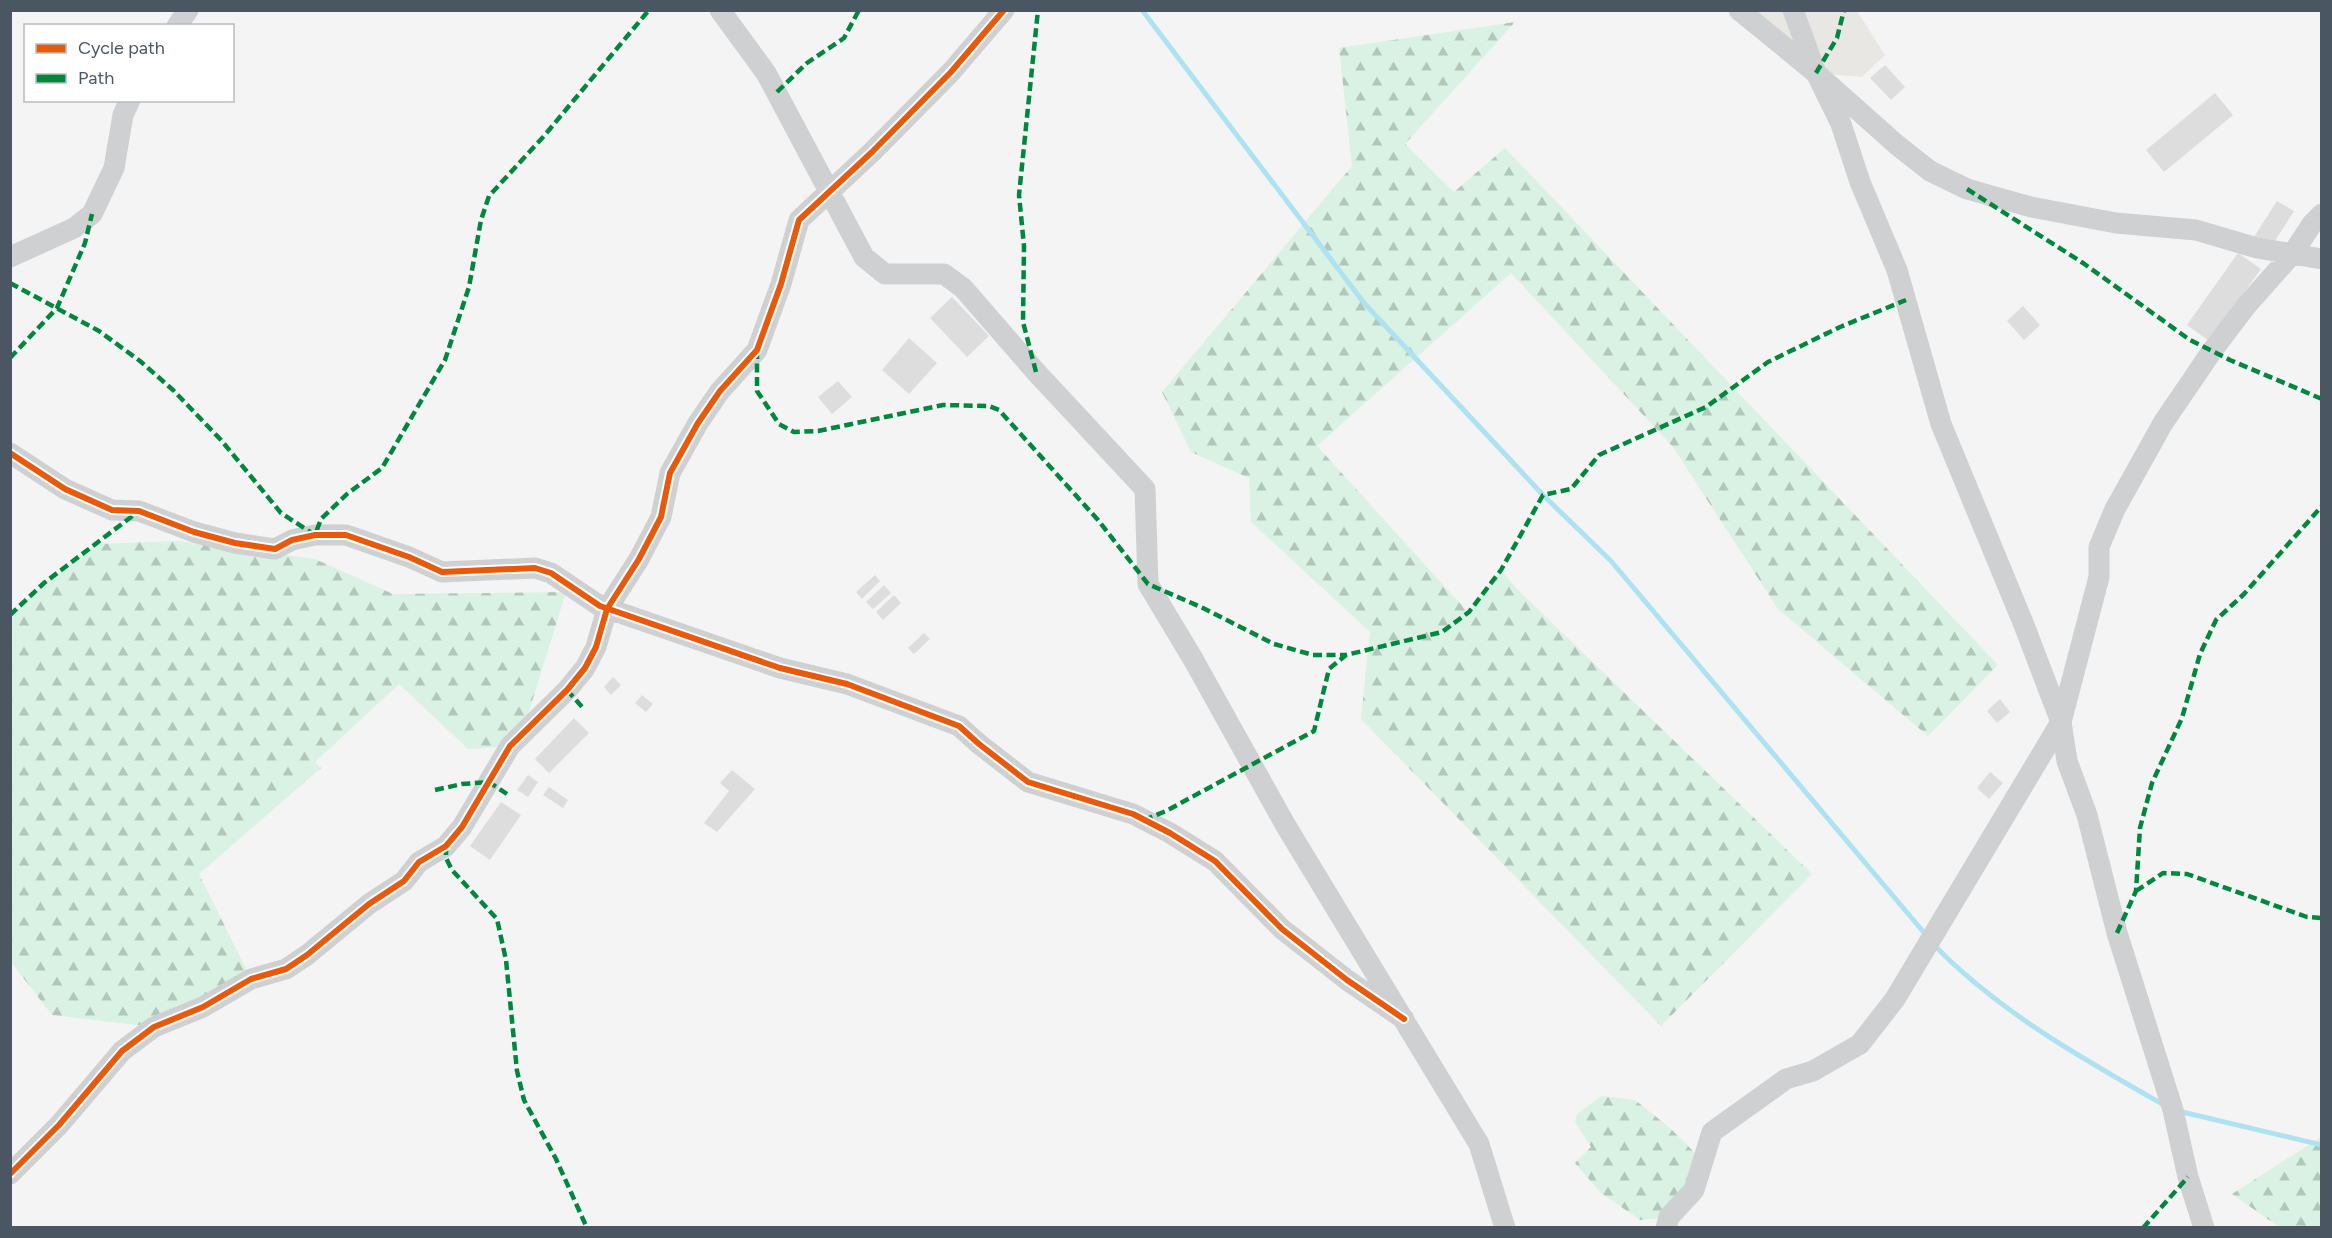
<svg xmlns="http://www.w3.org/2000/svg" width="2332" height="1238" viewBox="0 0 2332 1238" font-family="Figtree,sans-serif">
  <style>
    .commercial { fill: #e8e7e3 }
    .forest { fill: url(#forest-firs) }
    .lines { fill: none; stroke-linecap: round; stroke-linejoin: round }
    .stream { stroke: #aee2f0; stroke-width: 5 }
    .building { fill: #ddddde }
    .street { stroke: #ced0d2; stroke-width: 21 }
    .quiet { stroke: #00873e; stroke-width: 4.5; stroke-dasharray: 9 4.5; stroke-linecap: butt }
    .cycleway-casing { stroke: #fff; stroke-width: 10 }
    .cycleway { stroke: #e8590c; stroke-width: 6 }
  </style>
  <defs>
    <pattern id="forest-firs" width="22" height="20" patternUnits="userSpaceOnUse" patternTransform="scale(1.5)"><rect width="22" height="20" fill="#d9f2e3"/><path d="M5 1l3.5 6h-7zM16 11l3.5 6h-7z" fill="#b2c7bb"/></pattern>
  </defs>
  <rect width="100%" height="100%" fill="#f4f4f4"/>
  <path class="commercial" d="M1739,11H1857L1885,55L1862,77L1816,73Z"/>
  <path class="forest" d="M1515,22L1405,144L1454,192L1505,148L1998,665L1928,736L1778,609L1673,447L1511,273L1317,446L1468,612L1501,570L1517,589L1812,874L1661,1026L1361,719L1370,632L1251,522L1249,478L1191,452L1162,392L1352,166L1339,48Z
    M177,541L315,559L393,594L566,592L522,734L510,746L468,749L399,684L315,762L321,768L199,874L251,979L154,1027L52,1015L11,962V615L45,583L96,544Z
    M1601,1096L1635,1100L1670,1128L1703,1161L1669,1217L1640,1220L1601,1193L1575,1163L1591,1147L1575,1122L1577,1114Z
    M2321,1137V1227H2279L2232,1194Z"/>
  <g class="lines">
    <path class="stream" d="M1142,10L1364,303L1543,495L1611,561L1926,935
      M1934,945C1999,1012 2083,1059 2164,1105
      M2178,1111L2322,1145"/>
  </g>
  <path class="building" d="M1885,65L1905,87L1891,100L1870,78Z
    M2215,93L2233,115L2164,172L2146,150Z
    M2277,201L2294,211L2271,247L2254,237Z
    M2238,253L2261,269L2209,341L2187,325Z
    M952,297L989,336L967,357L930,318Z
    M2023,306L2040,325L2024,340L2007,321Z
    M909,338L937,363L909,394L882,370Z
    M838,381L852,397L832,414L818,397Z
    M875,575L880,581L862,599L856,592Z
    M884,585L891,593L873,609L866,602Z
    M894,595L901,603L883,620L876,612Z
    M924,633L930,639L914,654L908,648Z
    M613,677L621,685L611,695L604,687Z
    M642,695L653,704L646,712L635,703Z
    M2000,699L2010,712L1997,723L1987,711Z
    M574,718L589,733L549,773L535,759Z
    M732,770L755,789L717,832L704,823L729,791L720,783Z
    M1990,772L2003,783L1989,799L1977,788Z
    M528,775L538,782L528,797L517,790Z
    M549,787L568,800L563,808L543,795Z
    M501,802L521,815L490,860L470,846Z"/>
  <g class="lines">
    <path class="street" d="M720,10L766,73L864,257L885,274H944L963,288L1036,372L1145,489L1148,584L1193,659L1286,826L1479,1144L1505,1228
      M1739,10L1816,73L1897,145L1930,171L1967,189L2031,207L2116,223L2196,230L2257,248L2322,259
      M1793,10L1816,73L1841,124L1860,182L1897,270L1941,424L2024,625L2061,722L2067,761L2087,815L2117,933L2173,1110L2188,1177L2204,1228
      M177,26L188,10
      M10,257L74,228L92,214L114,168L123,115L130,100
      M10,453L65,489L112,510L139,511L194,532L235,543L275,549L292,540L315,535H346L409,557L442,572L535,568L551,573L600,606L780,668L847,684L959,726L979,744L1028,782L1133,814L1170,833L1215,861L1282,929L1347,980L1404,1019
      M10,1174L59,1125L122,1051L154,1027L203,1007L251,979L286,969L307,955L369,904L404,881L419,862L446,846L462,827L510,746L567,690L585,668L596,647L607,609L639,559L661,517L670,473L698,423L720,391L757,350L781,284L799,220L872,152L951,72L1004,10
      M1666,1228L1669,1217L1694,1190L1712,1132L1786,1079L1813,1071L1860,1044L1895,999L2061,722L2099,577V547L2115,509L2163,423L2212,351L2246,306L2293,253L2312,224L2322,214"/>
    <path class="quiet" d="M1816,73L1837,38L1844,10
      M777,92L807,63L844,38L859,10
      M1967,189L2083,263L2190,340L2230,360L2322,399
      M10,283L99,331L140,361L173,390L221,440L281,513L315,535L321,519L347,494L382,468L445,360L469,287L481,220L489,196L544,136L649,10
      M757,350V391L779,424L794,432L818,431L943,405L989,406L999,410L1098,520L1148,584L1203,608L1274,644L1313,655H1346
      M10,358L57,308L85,243L92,214
      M1036,372L1023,322L1024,246L1019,195L1038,10
      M10,615L44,583L139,511
      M567,690L583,708
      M435,790L462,784L489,782L507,794
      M1144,820L1166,811L1314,731L1329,669L1346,655L1442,632L1469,612L1501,570L1543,495L1571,489L1599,455L1706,407L1768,362L1840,327L1906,300
      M446,846V858L452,870L497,919L506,960L517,1071L524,1100L556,1159L587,1228
      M2136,891L2163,873L2187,874L2307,917L2322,918
      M2117,933L2136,891L2140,828L2152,783L2182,718L2200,654L2216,620L2244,594L2322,506
      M2143,1228L2188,1177"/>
    <defs>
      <path id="cycleway" d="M10,453L65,489L112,510L139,511L194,532L235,543L275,549L292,540L315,535H346L409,557L442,572L535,568L551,573L600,606L780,668L847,684L959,726L979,744L1028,782L1133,814L1170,833L1215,861L1282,929L1347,980L1404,1019
        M10,1174L59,1125L122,1051L154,1027L203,1007L251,979L286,969L307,955L369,904L404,881L419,862L446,846L462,827L510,746L567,690L585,668L596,647L607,609L639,559L661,517L670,473L698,423L720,391L757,350L781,284L799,220L872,152L951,72L1004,10"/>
    </defs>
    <use href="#cycleway" class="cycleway-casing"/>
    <use href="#cycleway" class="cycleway"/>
  </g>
  <rect width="2332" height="1238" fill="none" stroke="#4a5661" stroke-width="24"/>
  <rect x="24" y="24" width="210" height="78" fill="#ffffff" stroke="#b7bbc0" stroke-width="1.5"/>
  <rect x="36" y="44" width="30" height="9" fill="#e8590c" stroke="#b7bbc0" stroke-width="1.5"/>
  <text x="78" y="54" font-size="18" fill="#4a5661">Cycle path</text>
  <rect x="36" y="74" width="30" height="9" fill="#00873e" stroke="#b7bbc0" stroke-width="1.5"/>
  <text x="78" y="84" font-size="18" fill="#4a5661">Path</text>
</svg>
